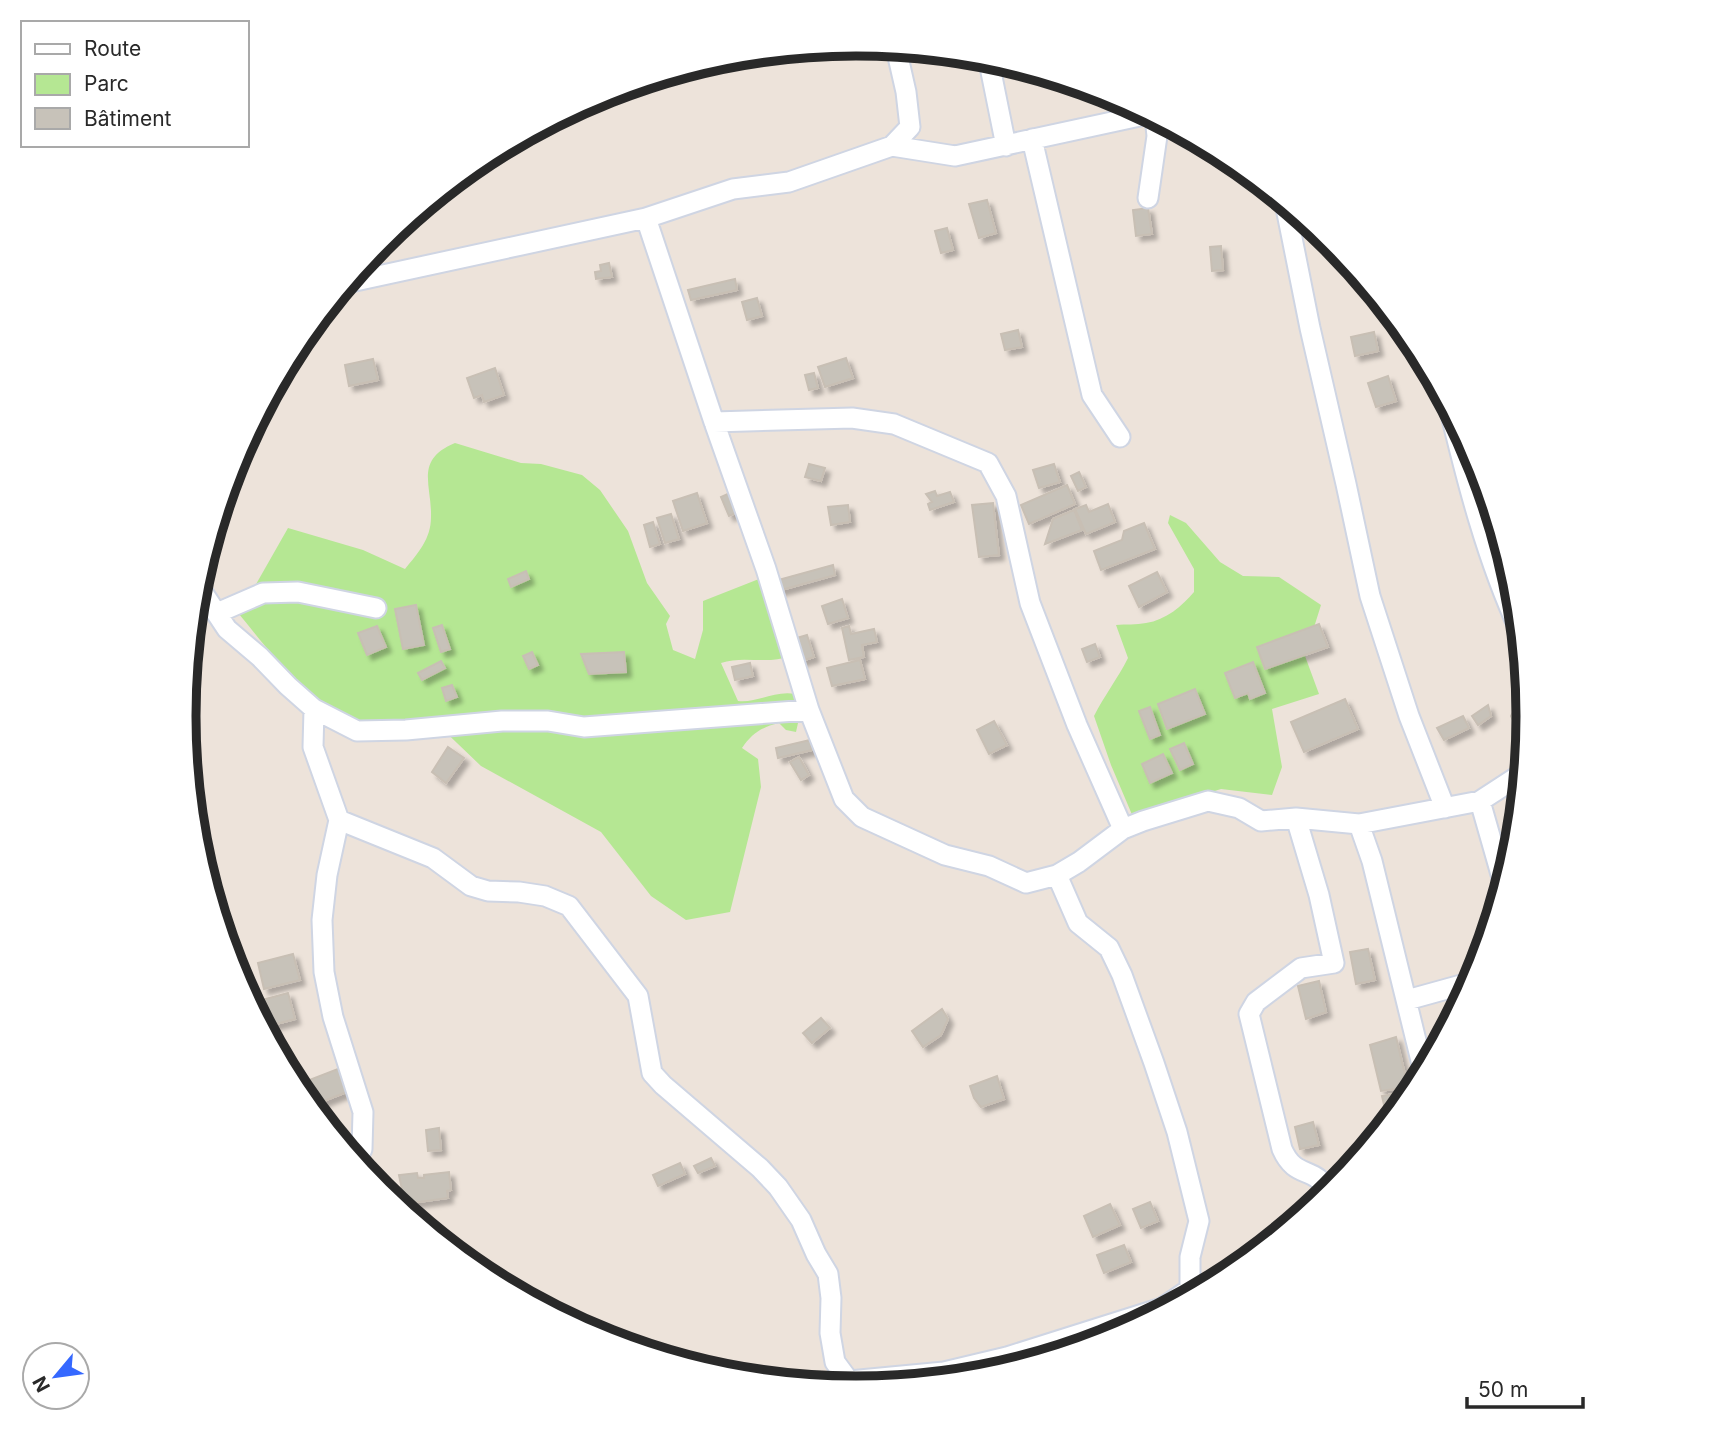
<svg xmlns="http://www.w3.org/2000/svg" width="1712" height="1432" viewBox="0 0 1712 1432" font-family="Inter,sans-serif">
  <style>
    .green { fill: #b5e793 }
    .building { fill: #c7c2b9; stroke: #c8bfb4; stroke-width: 2; filter: url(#shadow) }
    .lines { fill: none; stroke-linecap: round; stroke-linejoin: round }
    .minor-casing { stroke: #cfd5e3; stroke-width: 23 }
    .minor { stroke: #fff; stroke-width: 19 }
    .rim { fill: none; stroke: #292929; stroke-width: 9 }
  </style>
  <defs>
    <filter id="shadow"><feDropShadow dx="5" dy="5" stdDeviation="2" flood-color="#0004"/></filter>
  </defs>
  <rect width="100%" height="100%" fill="#ede3da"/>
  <path class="green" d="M455,443L521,463L541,464L582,475L600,490L628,531L647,583L670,616L666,624L673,650L695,659L703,630V601L764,577L790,656C768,665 743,655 721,663L738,701C758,703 776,690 795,694L799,712L796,717L798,723L796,732L786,730L779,723C762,727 752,733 742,748L758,759L761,787L730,912L686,920L651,896L601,832L481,766L433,720C415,722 385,728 368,726C321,721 268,649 239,614L288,528L363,550L405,569C418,553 431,539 431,517C432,485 414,460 455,443Z
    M1170,515L1186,523L1220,562L1243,576L1279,577L1321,605L1305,656L1319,694L1272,709L1282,767L1272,795L1221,789L1133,817L1111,765L1094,716C1104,696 1118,678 1128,658L1116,625C1126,624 1136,625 1146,623C1166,620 1182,606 1194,592V569L1168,523Z"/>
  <path class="building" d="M987,200L996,233L979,238L969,204Z
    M1148,208L1152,234L1136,236L1133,210Z
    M947,228L953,250L941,253L935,231Z
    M1221,246L1223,270L1212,271L1210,247Z
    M609,263L612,277L596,279L595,272L601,271L600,265Z
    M735,279L737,290L691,300L688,290Z
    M757,298L762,316L747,320L742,302Z
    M1018,330L1022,347L1005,350L1001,334Z
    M1374,332L1378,351L1355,356L1351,337Z
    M846,358L853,378L825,387L818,367Z
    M373,359L378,380L349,386L345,365Z
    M495,368L504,395L484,402L482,395L474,398L467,378Z
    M814,373L818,388L809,390L805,375Z
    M1388,376L1396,401L1376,407L1368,383Z
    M809,464L825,468L821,481L805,477Z
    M1054,464L1060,482L1039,488L1033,470Z
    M1079,472L1086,487L1078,491L1071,476Z
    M1067,485L1075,504L1029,524L1021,505Z
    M935,491L937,496L950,492L954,502L930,510L928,504L932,502L926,494Z
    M732,492L740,511L729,516L721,497Z
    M697,493L707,523L683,531L673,501Z
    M993,503L999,555L979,557L972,505Z
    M1108,504L1115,522L1086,534L1075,509L1086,505L1089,512Z
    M848,505L850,522L831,525L828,507Z
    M1074,510L1082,530L1045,544L1053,519Z
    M671,514L679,539L665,543L657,518Z
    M653,522L660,544L650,547L644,525Z
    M1144,523L1155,549L1101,570L1094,551L1122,540L1124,531Z
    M833,565L835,575L778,591L775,581Z
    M526,571L529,579L511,587L508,579Z
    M1157,572L1167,592L1139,607L1129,586Z
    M842,599L848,618L828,624L822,606Z
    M416,605L424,645L403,649L395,609Z
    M1319,624L1328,647L1265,669L1257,647Z
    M442,625L450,649L441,652L433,628Z
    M377,626L386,647L367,655L358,633Z
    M849,626L851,634L874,629L877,642L862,645L864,657L849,660L842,628Z
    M807,635L814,657L798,662L790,640Z
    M1095,644L1100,657L1087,662L1082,649Z
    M532,652L538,665L529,669L523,656Z
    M624,652L626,672L589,674L581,654Z
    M860,660L865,679L832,686L827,668Z
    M441,661L445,668L422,680L418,673Z
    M1253,662L1265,693L1250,699L1248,693L1235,698L1225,673Z
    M750,663L753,676L735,680L732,667Z
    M452,685L457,697L446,701L442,688Z
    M1195,689L1205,714L1167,729L1158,704Z
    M1345,699L1358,729L1304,752L1291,722Z
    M1527,702L1528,716L1525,747L1511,716L1516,706Z
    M1488,705L1491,716L1478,725L1472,716Z
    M1150,707L1160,735L1150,739L1139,711Z
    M1463,716L1469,728L1444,740L1437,728Z
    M994,721L1007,745L989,754L977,730Z
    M810,740L812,750L778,758L776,748Z
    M1184,743L1193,764L1180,770L1170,749Z
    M448,747L464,758L446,783L432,772Z
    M1163,754L1172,773L1150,783L1142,764Z
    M799,757L809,775L801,780L790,762Z
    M1368,949L1375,980L1356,984L1350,952Z
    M293,954L300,980L264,989L258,963Z
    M1319,981L1326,1012L1306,1019L1298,986Z
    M288,993L295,1019L269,1026L262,1000Z
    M942,1009L948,1019L941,1035L923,1047L912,1031Z
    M821,1018L830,1028L812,1043L803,1033Z
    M1396,1037L1408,1087L1381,1091L1370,1045Z
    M343,1067L352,1090L311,1106L304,1098L299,1084Z
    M997,1076L1004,1099L981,1107L974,1098L970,1086Z
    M1399,1093L1402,1105L1388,1122L1382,1096Z
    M1313,1122L1319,1145L1300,1149L1295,1127Z
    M439,1128L441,1150L428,1151L426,1130Z
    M711,1158L715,1166L698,1173L694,1166Z
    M680,1163L685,1174L658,1186L653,1175Z
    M449,1172L451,1190L447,1191L448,1198L405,1204L399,1175L417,1173L418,1178H424V1175Z
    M1150,1202L1158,1221L1141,1228L1133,1209Z
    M1110,1204L1120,1225L1093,1237L1084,1216Z
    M1124,1245L1131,1262L1104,1273L1097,1255Z"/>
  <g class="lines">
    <defs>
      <path id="minor" d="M988,57L1006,146
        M1032,139L1092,395L1120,437
        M892,146L910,127L906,92L896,48
        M1148,198L1157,136L1155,117
        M1285,203L1310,328L1346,484L1370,596L1409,716L1445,808
        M646,218L714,422L766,569L809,710L844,799L862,817L945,855L989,866L1026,883L1057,875L1079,862L1123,829L1143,821L1208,801L1239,808L1261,821L1296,818L1359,824L1480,801L1504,885
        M346,283L646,218L733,189L789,182L892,146L955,156L1149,114
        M1449,406C1467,482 1487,560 1520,631
        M714,422L852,418L894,424L988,463L1006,496L1030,603L1077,725L1123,829
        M197,584L227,629L260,657L288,686L314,709L357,731L406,730L502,721H548L584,727L809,710
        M217,613L263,593L298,592L376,608
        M314,709L313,747L339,820L327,875L322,920L324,972L333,1017L363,1112L362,1149L356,1162
        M1480,801L1523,773
        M1296,818L1319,895L1334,963L1301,968L1256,1002L1249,1014L1282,1149C1296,1181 1315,1164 1329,1193
        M339,820L433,858L471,886L488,891L519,892L545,896L569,906L638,996L652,1073L663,1085L760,1168L778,1187L801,1220L816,1254L828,1274L831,1298L830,1333L835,1362L849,1381L848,1388
        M1359,824L1372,861L1424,1073
        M1057,875L1078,923L1109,948L1122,975L1154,1063L1177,1132L1199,1221L1190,1257V1289
        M1407,1000L1472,982
        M849,1381L944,1372L1007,1357L1162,1308L1190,1289L1222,1279"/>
    </defs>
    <use href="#minor" class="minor-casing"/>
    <use href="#minor" class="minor"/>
  </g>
  <path d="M0 0H1712V1432H0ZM196 716a660 660 0 1 1 1320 0a660 660 0 1 1-1320 0Z" fill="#fff" fill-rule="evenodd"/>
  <path class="rim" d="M196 716a660 660 0 1 1 1320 0a660 660 0 1 1-1320 0Z"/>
  <rect x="21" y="21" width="228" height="126" fill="#ffffff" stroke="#a9a9a9" stroke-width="2"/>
  <rect x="35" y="44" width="35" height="10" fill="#ffffff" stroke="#a9a9a9" stroke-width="2"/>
  <text x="84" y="56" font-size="21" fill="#292929">Route</text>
  <rect x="35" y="74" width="35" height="21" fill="#b5e793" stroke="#a9a9a9" stroke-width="2"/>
  <text x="84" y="91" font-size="21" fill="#292929">Parc</text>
  <rect x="35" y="108" width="35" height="21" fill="#c7c2b9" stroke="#a9a9a9" stroke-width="2"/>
  <text x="84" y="126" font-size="21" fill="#292929">Bâtiment</text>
  <g transform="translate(56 1376) rotate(241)"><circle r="33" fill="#ffffff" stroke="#a9a9a9" stroke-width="2"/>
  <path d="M0-5L12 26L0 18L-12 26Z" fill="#3568ff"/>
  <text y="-10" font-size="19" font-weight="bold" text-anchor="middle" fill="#292929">N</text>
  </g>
  <path d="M1467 1397v10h116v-10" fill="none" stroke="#292929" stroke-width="3.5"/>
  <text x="1478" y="1397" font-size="21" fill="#292929" stroke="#ffffff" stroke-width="5" paint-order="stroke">50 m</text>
</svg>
